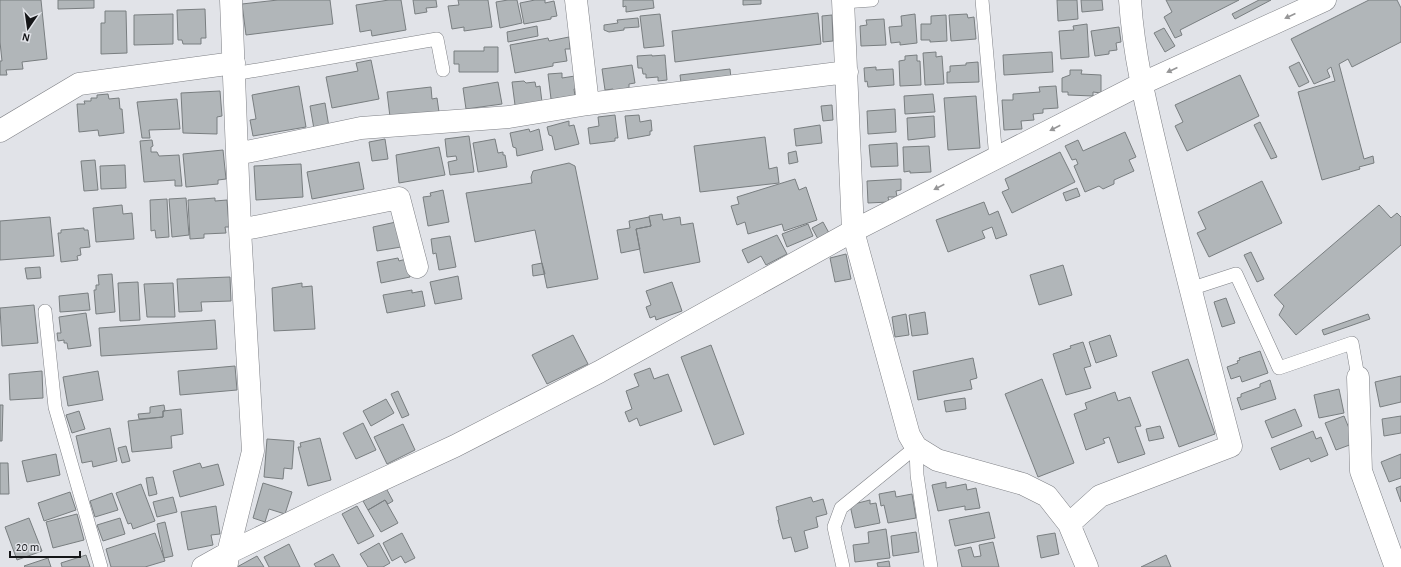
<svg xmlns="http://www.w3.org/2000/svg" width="1401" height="567" viewBox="0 0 1401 567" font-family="'Alegreya Sans',sans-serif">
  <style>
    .building { fill: #b1b6b9; stroke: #797e80 }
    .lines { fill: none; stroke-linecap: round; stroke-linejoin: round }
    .lane-casing { stroke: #7f8186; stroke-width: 14 }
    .street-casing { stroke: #7f8186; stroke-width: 23 }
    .secondary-casing { stroke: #7f8186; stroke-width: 23 }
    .lane { stroke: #fff; stroke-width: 13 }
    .street { stroke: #fff; stroke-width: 22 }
    .secondary { stroke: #fff; stroke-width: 22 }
    .oneway { fill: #969697 }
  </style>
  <rect width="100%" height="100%" fill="#e1e3e8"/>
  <path class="building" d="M0,0H41L47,59L22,62L23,69L6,70L7,75H0V61H2L0,42Z
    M58,0H94V8L58,9Z
    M278,0H330L333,24L246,35L242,4Z
    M389,0H401L406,30L372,36L371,30L360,32L356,5Z
    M413,0H436L437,7L426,8L427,12L415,14Z
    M458,0H488L492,27L464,31V27L452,29L448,6L459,5Z
    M508,0H517L522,23L500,28L496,2Z
    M535,0H545V3L554,1L557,16L551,17V19L524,24L520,3Z
    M623,0H653L654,8L626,12V6L623,7Z
    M743,0H761V4L743,5Z
    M1057,0H1077L1078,19L1058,21Z
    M1081,0H1102L1103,10L1082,12Z
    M1166,0H1239L1180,30L1182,35L1175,38L1164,17L1172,12Z
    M1259,0H1271L1235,19L1232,14Z
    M1369,0H1397L1401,8V42L1352,67L1348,59L1339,64L1364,159L1373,156L1374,163L1359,167L1360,169L1322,180L1298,92L1335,81L1331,67L1327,70L1330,77L1314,84L1291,39Z
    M205,9L206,38H201V44H183L182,40H178L177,10Z
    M105,11H126L127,53L101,54V23H105Z
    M818,13L821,44L675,62L672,31Z
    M173,14V44L134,45V15Z
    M660,14L664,46L644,48L640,16Z
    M915,14L917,43L900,45V42L891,43L889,27L902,26L901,16Z
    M967,14L968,18L974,17L976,39L951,41L949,15Z
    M832,15L833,41L823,42L822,16Z
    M946,15L947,41L930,42V40H921V24H931V16Z
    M638,18L639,27L624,28V30L609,32L604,30V25L618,23L617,20Z
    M884,19L886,45L861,46L860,26L867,25L866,20Z
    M1087,24L1089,57L1061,59L1059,31L1074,30L1073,26Z
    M537,26L538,36L508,42L507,32Z
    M1119,27L1121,42L1116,43L1117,50L1109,51V54L1095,56L1091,31Z
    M1164,28L1175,46L1165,52L1154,33Z
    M569,37L570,49H565L567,61L553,63V66L515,73L510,45L548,38L549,41Z
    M484,47H498V72H459V64H454V51H484Z
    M936,52V57L942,56L944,84L925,85L923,53Z
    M1052,52L1053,72L1004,75L1003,55Z
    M652,55V56L665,55L667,80L658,81V77L646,78V74H643L642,68H638L637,56Z
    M917,55V61H920L921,85L900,86L899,61L905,60V56Z
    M371,60L379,99L332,108L326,77L358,71L356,63Z
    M978,62L979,82L947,83V72H950V66L966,65V63Z
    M1299,62L1309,82L1299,87L1289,67Z
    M632,65L635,83L629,84V88L622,89L623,91L614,92L613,89L605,90L602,69Z
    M876,67V70L893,69L894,85L868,87L867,81L865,82L864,68Z
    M730,69L731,78L681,83L680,75Z
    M1070,70H1082L1081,74L1101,75V93L1093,92V96L1068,95V92H1062V78L1070,75Z
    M562,73V78L575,76L577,89H574L575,96L551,99L548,74Z
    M1240,75L1259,116L1187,151L1175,126L1183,122L1175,105Z
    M524,81L526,83L535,82L536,87L540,86L542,102L515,105L512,82Z
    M498,82L502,104L466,109L463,88Z
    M299,86L306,127L253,136L250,120L256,119L252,95Z
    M1056,86L1058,108L1043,109V113L1033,114L1034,120L1021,121L1022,129L1004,130L1002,100H1013V94L1040,92L1039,87Z
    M431,87L432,99L437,98L439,112L390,117L387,92Z
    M220,91L222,116L217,117V134L183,133L181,93Z
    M108,94L109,99L119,98L120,109H122L124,133L99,136L98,130L79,132L77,104H85L84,101H91V98H97V95Z
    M933,94L935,112L905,114L904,96Z
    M976,96L980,148L948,150L944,98Z
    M177,99L180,129L149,130L150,138H142L137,102Z
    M325,103L329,127L314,129L310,106Z
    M832,105L833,120L823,121L821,106Z
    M895,109L896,132L868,134L867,111Z
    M615,115L618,138H615V141L590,144L588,128L599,126L598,117Z
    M639,115L640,122L651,120L652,131H650V135L628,139L625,116Z
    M934,116L935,137L908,140L907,118Z
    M569,121V126L574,125L579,144L555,150L552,136L549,135L547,127Z
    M1260,122L1277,157L1271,159L1254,125Z
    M820,125L822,143L796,146L794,129Z
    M529,129L530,132L539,129L543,150L517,156L516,148L513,147L510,133Z
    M1125,132L1136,157L1129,160L1134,171L1114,180V184L1103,189L1099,186L1085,192L1074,166L1078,164L1076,159L1072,160L1065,146L1078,140L1083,151Z
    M469,136L474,172L450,175L448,162L457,160L456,156L447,157L445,139Z
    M765,137L769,169L777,167L779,183L700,192L694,146Z
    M385,139L388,159L372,161L369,142Z
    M495,139L498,153L503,152V155H505L507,167L478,172L473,143Z
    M152,140L153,146L151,147V152H157L159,156L179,155L182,186H175V180L144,182L140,141Z
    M897,143L898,166L871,167L869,145Z
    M929,146L931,172L910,173V171L904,172L903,147Z
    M439,147L445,175L399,183L396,155Z
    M223,150L226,179L218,180V184L186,187L183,154Z
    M796,151L798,162L789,164L788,153Z
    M1060,152L1075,182L1012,213L1002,192L1009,189L1005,179Z
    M95,160L98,190L84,191L81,161Z
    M359,162L364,189L312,199L307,172Z
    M569,163L575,166L598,279L547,288L535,230L475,242L466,193L532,183L531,177L533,171Z
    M301,164L303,197L256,200L254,166Z
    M125,165L126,188L101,189L100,166Z
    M795,179L799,190L806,187L817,220L784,231L782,224L748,234L745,222L737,225L731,206L739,204L737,197Z
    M901,179V190L896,191L897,197H888L889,202L868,203L867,181Z
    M1262,181L1282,223L1209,257L1197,233L1206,229L1198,212Z
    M1077,188L1080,196L1066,201L1063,193Z
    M443,190L449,222L428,226L423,197L431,196L430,193Z
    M186,198L189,235L172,237L169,199Z
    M215,198V201L227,200L229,227H225L226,233L204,234V238L190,239L188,200Z
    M167,199L169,237L156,238L155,230L151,231L150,200Z
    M984,202L989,215L998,211L1007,235L996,239L992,227L982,231L985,238L948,252L936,220Z
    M122,205L123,214L132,213L134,239L96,242L93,208Z
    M1379,205L1391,218L1397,213L1401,217V245L1296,335L1279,315L1284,306L1274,295Z
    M662,214L663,220L680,217L681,225L693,223L700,262L644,273L636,229L651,226L649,216Z
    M50,217L54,256L0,260V221Z
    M649,217L651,226L636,229L640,249L621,253L617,230L630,228L629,221Z
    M396,222L401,247L377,251L373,227Z
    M823,222L829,233L818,239L812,228Z
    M808,224L813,236L787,247L782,234Z
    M84,228V230H88L90,247L80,248L81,255L77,256L78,260L61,262L58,233H61V230Z
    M777,235L787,254L766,265L761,256L748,263L742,250Z
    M450,236L456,267L439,270L436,253L433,254L431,239Z
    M1251,252L1264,279L1257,282L1244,255Z
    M846,254L851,279L835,282L830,258Z
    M398,258L399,261L406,259L410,277L381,283L377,262Z
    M542,263L545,274L533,276L532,265Z
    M1063,265L1072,295L1039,305L1030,275Z
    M40,267L41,278L27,279L25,268Z
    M112,274L115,312L96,314L94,290H96V285H99L98,275Z
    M458,276L462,299L435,304L430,282Z
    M230,277L231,301L201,302L202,311L179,312L177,279Z
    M138,282L140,320L120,321L118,283Z
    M672,282L682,311L656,320L655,316L650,318L646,307L651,305L646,291Z
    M173,283L175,317H147L144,284Z
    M302,283V287L312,286L315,329L274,331L272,288Z
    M412,290V293L422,291L425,306L387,313L383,295Z
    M88,293L90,310L60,312L59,296Z
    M1226,298L1235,323L1222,327L1214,302Z
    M34,305L38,343L2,346L0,308Z
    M925,312L928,334L912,336L909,315Z
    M86,313L91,346L68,349L67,343H64V340L58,341L57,333H61L59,317Z
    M906,314L909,335L895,337L892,317Z
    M1368,314L1370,319L1324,335L1322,330Z
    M215,320L217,349L101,356L99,328Z
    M573,335L588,364L547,384L532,355Z
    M1110,335L1117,356L1096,363L1089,342Z
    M1083,342L1091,366L1084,368L1091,388L1066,395L1053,354L1071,348L1070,346Z
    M711,345L744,434L714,445L681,357Z
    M1260,351L1268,373L1242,382L1240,376L1231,379L1227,367L1238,363L1237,361L1240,360L1239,358Z
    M973,358L977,378L970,380L972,389L918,400L913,371Z
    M1188,359L1215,434L1179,447L1152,372Z
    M235,366L237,390L180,395L178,371Z
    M650,368L654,379L668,374L682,411L640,426L637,418L629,422L625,412L632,409L626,391L639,386L634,374Z
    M42,371L43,398L10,400L9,374Z
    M98,371L103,400L68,406L63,377Z
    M1401,376V402L1380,407L1375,382Z
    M1042,379L1074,463L1038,477L1005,394Z
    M1270,380L1276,399L1241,410L1237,398L1241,397V394L1260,387V384Z
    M1339,389L1344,413L1319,418L1314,395Z
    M398,391L409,415L402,418L391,394Z
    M1115,392L1118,401L1130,397L1141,426L1135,427L1145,454L1118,463L1109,437L1103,439L1105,443L1086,450L1074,414L1087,409L1085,403Z
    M965,398L966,409L946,412L944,401Z
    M386,399L394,413L371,426L363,411Z
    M0,405H3L2,441H0Z
    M164,405L165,411H163V417L139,419L138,414L150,413V407Z
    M181,409L183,434L171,436L172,448L132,452L128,421L163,417V411Z
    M1295,409L1302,426L1272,438L1265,421Z
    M79,411L85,429L72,433L66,415Z
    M1344,416L1355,443L1336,450L1325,423Z
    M1401,416V433L1384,436L1382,419Z
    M363,423L376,450L356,459L343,433Z
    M403,424L415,450L387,464L374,437Z
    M1160,426L1164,438L1149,441L1146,429Z
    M110,428L117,461L93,467L92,461L82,463L76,436Z
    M1313,431L1316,439L1321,437L1328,455L1311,462L1309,458L1280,470L1271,448Z
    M320,438L331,480L308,486L298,447H301L300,443Z
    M267,439L294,441L292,469L284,468L283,479L264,477Z
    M126,446L130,461L122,463L118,448Z
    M56,454L60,475L27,482L22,461Z
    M1401,454V478L1389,482L1381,462Z
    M0,463H8L9,494H0Z
    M200,463L202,468L218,464L224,485L180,497L173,471Z
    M153,477L157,494L149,496L146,478Z
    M946,482V488L966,484L967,490L976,488L980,508L965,510V506L938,511L932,485Z
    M263,483L292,492L285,514L269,509L265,522L253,518Z
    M141,484L155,521L133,529L131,523L128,524L116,493Z
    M1401,486V502L1396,488Z
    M386,488L393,501L388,504L385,500L368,510L363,501Z
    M895,491L896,497L912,494L916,518L888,523L884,505L881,506L879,494Z
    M70,492L76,510L44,521L38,503Z
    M112,493L118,510L95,517L90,501Z
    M173,497L177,512L157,517L153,502Z
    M811,497L813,502L823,499L827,514L816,517L818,527L804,531L808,548L795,552L791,537L783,539L778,520H779L776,507Z
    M385,500L398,523L381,532L368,510Z
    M870,500V504L876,503L880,523L855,528L850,505Z
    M216,506L220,534L211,535L213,545L188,550L181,512Z
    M357,506L374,536L358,544L342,514Z
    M989,512L995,538L955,546L949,520Z
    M77,514L84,540L53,548L46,522Z
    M29,518L42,551L17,560L5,527Z
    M120,518L125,534L103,541L97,525Z
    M165,522L173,556L164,558L157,524Z
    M886,529L890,558L855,562L853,545L869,543L868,532Z
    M916,532L919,552L893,556L891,536Z
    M155,533L165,561L145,567H111L106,549Z
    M402,533L415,558L405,563L401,556L392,561L383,543Z
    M1055,533L1059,554L1041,558L1037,536Z
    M993,542L999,567H962L958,550L971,547L974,557L981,556L979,545Z
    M379,543L390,563L383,567H368L360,554Z
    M289,544L300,567H269L264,557Z
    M333,554L340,567H316L314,564Z
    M86,555L90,567H62L61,563Z
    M1166,555L1171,567H1141Z
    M257,556L264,567H237Z
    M48,558L51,567H25L24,566Z
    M889,561L890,567H878L877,563Z"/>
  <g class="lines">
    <defs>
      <path id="lane" d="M982,0L996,159
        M843,2L872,0
        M234,74L437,39L443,70
        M1190,289L1236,274L1279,368L1352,343L1358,377
        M45,311L55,407L101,567
        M916,447L917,475L931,567
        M843,567L834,527L841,508L916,447"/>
      <path id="street" d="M576,0L588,104
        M843,0L853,231L909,435L916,447L937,460L1023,484L1047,496L1069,524L1087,567
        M237,154L361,128L509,117L588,104L847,72
        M240,230L399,198L417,267
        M1358,377L1361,471L1395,565
        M1069,524L1100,496L1231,446C1208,358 1185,270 1164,181C1150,121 1134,62 1130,0
        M227,563L228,553L253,451L240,230L231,0
        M203,567L228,553L325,506L455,446L599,372L853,231L1141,84L1325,0"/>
      <path id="secondary" d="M0,131L79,84L234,63"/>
    </defs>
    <use href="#lane" class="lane-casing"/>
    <use href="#street" class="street-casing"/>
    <use href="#secondary" class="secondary-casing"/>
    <use href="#lane" class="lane"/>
    <use href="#street" class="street"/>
    <use href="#secondary" class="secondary"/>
  </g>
  <defs><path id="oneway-solid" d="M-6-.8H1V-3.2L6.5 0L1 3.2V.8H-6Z"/></defs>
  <g class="oneway">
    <use href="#oneway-solid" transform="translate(1290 16) rotate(155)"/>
    <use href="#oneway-solid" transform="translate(1172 70) rotate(155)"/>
    <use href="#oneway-solid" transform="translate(1055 128) rotate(153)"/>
    <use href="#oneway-solid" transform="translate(939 187) rotate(153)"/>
  </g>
  <g transform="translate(28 28) rotate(193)" stroke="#e1e3e8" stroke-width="3" paint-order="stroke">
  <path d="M0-3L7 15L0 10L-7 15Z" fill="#151618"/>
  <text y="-6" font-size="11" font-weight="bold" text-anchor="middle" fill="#151618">N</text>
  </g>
  <path d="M10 551v6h70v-6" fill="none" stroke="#151618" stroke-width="2"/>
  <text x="16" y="551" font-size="12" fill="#151618" stroke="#e1e3e8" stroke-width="3" paint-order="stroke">20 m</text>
</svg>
